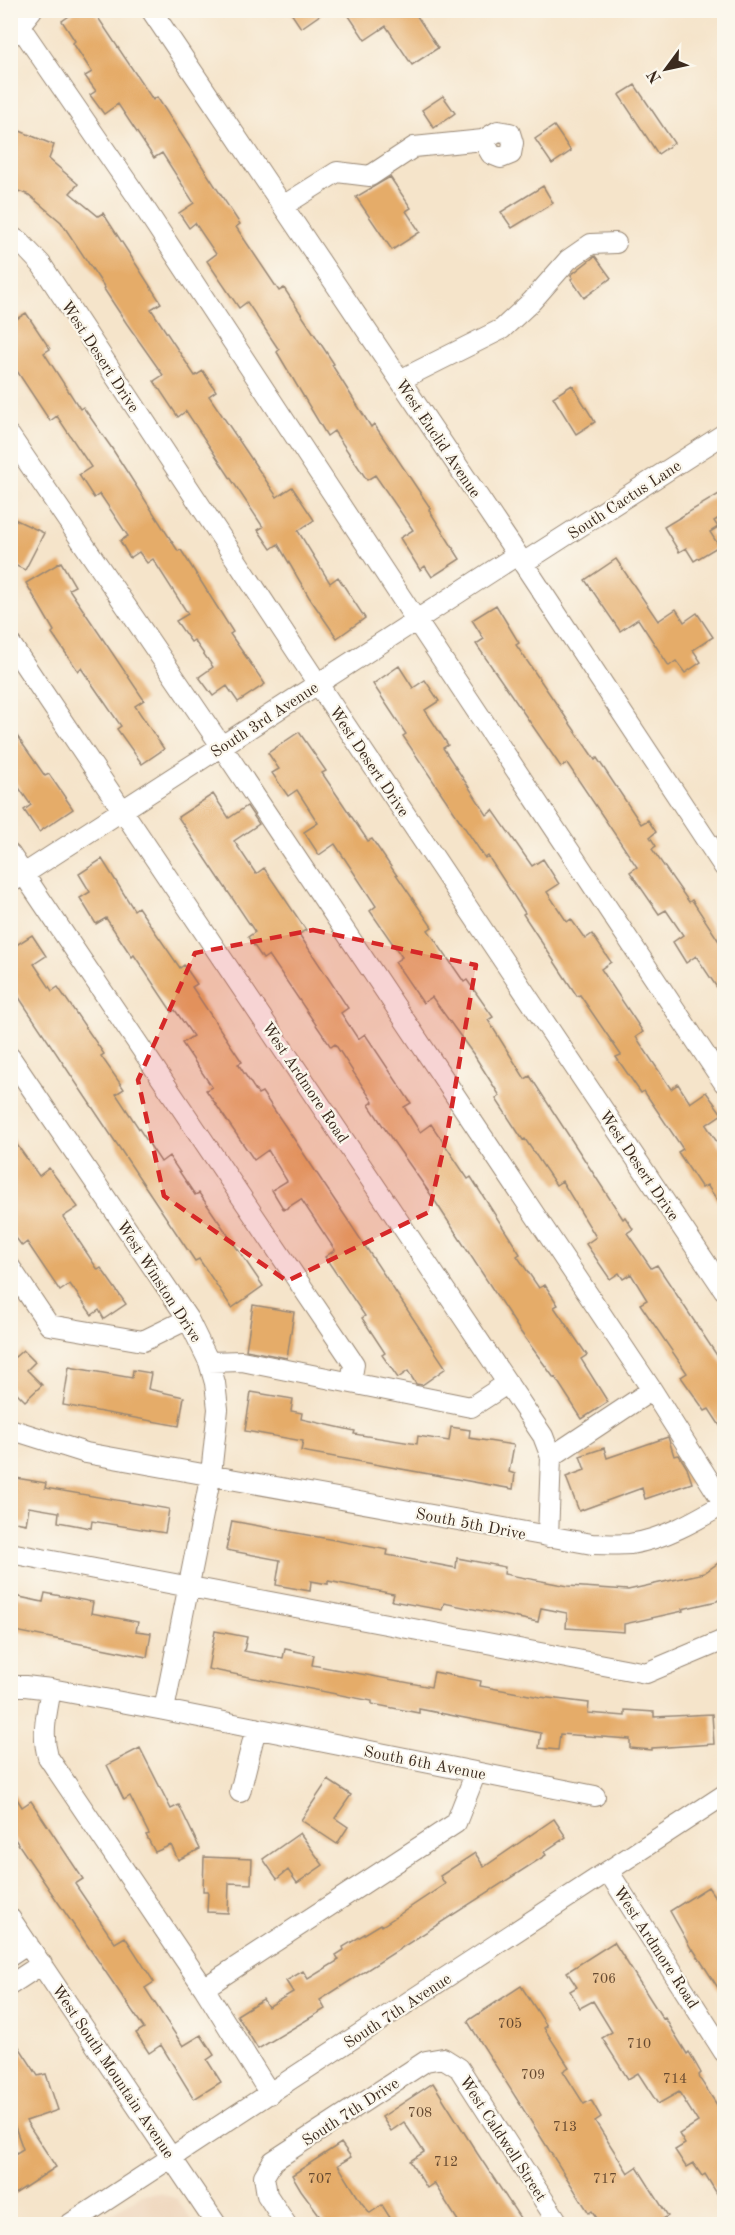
<svg xmlns="http://www.w3.org/2000/svg" width="735" height="2235" viewBox="0 0 735 2235" font-family="'Old Standard TT',serif">
  <style>
    .built { fill: #efd6bc }
    .building { fill: #e5ac69 }
    .lines { fill: none; stroke-linecap: round; stroke-linejoin: round }
    .minor-casing { stroke: #988774; stroke-width: 22 }
    .minor { stroke: #fff; stroke-width: 20 }
    .marked { fill: #d62828; fill-opacity: 0.2; stroke: #d62828; stroke-width: 4.5; stroke-dasharray: 12 8; stroke-linejoin: round }
    .labels { text-anchor: middle; stroke-width: 4.5; stroke-linejoin: round; paint-order: stroke }
    .number-label { font-size: 14px; fill: #664a31 }
    .street-label { font-size: 16px; fill: #3b2a1e; stroke: #fbf7ec }
  </style>
  <rect width="100%" height="100%" fill="#fbf7ec"/>
  <filter id="ink" filterUnits="userSpaceOnUse"><feTurbulence type="fractalNoise" baseFrequency=".0167" numOctaves="2"/><feDisplacementMap in="SourceGraphic" scale="12" xChannelSelector="R" yChannelSelector="G"/><feConvolveMatrix kernelMatrix="1 2 1 2 8 2 1 2 1" color-interpolation-filters="sRGB"/></filter>
  <filter id="wash" filterUnits="userSpaceOnUse"><feTurbulence type="fractalNoise" baseFrequency=".008" numOctaves="4" result="noise"/><feDisplacementMap in="SourceGraphic" scale="24" xChannelSelector="R" yChannelSelector="G"/><feGaussianBlur stdDeviation="1.35" result="paint"/><feColorMatrix in="noise" values="0 0 0 0 0 0 0 0 0 0 0 0 0 0 0 0 0 1.4 0 .05"/><feComposite in="paint" operator="in"/></filter>
  <g filter="url(#wash)">
    <rect width="100%" height="100%" fill="#f5e4ca"/>
    <path class="built" d="M160,2193L177,2199L194,2224H96L141,2195Z"/>
    <g id="blocks">
      <path class="building" d="M78,10H93L153,100L157,97L240,224L236,227L279,291L284,288L334,364L332,365L371,427L374,424L431,509L429,510L460,559L432,577L425,566L420,570L400,538L413,530L375,475L367,480L334,431L327,436L277,352L279,350L247,302L239,308L207,261L216,254L195,223L189,228L179,213L194,203L162,153L154,158L118,104L104,114L90,95L96,91L85,76L92,72L73,43L75,41L62,21Z
        M289,10H327L301,28Z
        M345,10H413L438,48L412,65L386,26L365,40Z
        M635,85L674,143L658,154L619,95Z
        M443,96L455,113L434,128L422,110Z
        M554,126L571,151L552,164L535,139Z
        M15,129L54,145L49,159L78,184L70,193L98,216L103,213L161,303L151,309L195,376L203,371L216,391L209,396L277,497L292,487L314,520L298,531L330,583L338,577L365,618L337,638L309,597L278,544L271,549L258,530L263,527L186,411L178,417L154,381L163,375L127,324L104,289L105,288L61,222L29,195L10,188V140Z
        M390,177L411,208L406,211L420,232L392,250L356,197Z
        M543,186L553,203L512,228L501,212Z
        M595,256L611,278L584,298L571,279L573,278L571,275Z
        M26,313L50,349L44,353L80,409L83,407L111,447L178,551L181,550L233,632L230,634L265,684L238,702L227,686L213,696L199,677L213,667L194,640L191,642L176,621L188,614L153,559L147,563L139,552L130,558L120,541L128,536L100,494L94,498L79,475L91,467L57,416L50,421L17,371L10,376V323Z
        M572,385L595,422L576,434L553,397Z
        M724,491V515L714,521L718,527L710,532L719,546L694,561L686,548L679,552L664,527Z
        M10,517L44,533L25,570L10,563Z
        M616,559L658,621L676,609L684,622L697,613L713,637L693,650L701,662L685,673L676,661L669,666L638,619L620,631L585,580Z
        M61,562L75,586L69,589L144,700L135,706L164,749L142,764L117,729L121,726L81,668L78,671L52,633L54,631L26,583Z
        M496,605L519,643L516,645L595,760L597,758L641,824L648,820L656,832L650,837L656,846L652,849L689,902L692,900L724,949V998L696,956L686,963L673,942L683,935L666,910L659,914L630,872L637,867L567,763L561,767L476,644L484,639L472,620Z
        M399,666L413,688L425,680L439,701L425,710L448,745L443,748L487,815L493,810L532,866L543,859L559,884L547,892L567,922L571,919L585,939L592,934L611,962L601,969L643,1032L636,1037L671,1089L678,1084L690,1103L706,1092L722,1114L706,1125L724,1153V1210L707,1185L702,1188L678,1152L683,1149L644,1091L641,1093L616,1057L621,1055L580,995L577,996L523,914L525,913L488,856L485,858L403,736L406,734L373,684Z
        M10,726L45,776L49,774L73,809L39,832L24,810L31,805L10,775Z
        M299,732L326,771L322,773L368,841L372,839L432,927L428,930L464,982L467,980L493,1017L488,1020L525,1079L530,1076L623,1219L625,1217L633,1229L627,1233L651,1268L657,1265L724,1366V1432L709,1409L705,1411L681,1377L687,1373L640,1304L647,1300L631,1274L623,1279L619,1273L610,1279L586,1244L596,1237L562,1181L556,1185L525,1139L523,1140L496,1099L500,1096L474,1055L432,997L423,1003L395,962L402,957L370,911L376,906L335,844L319,855L304,832L318,823L297,790L288,796L272,773L279,769L268,753Z
        M213,794L229,818L247,806L259,824L234,841L256,874L264,868L306,930L299,934L348,1008L341,1013L358,1039L365,1034L411,1103L404,1107L420,1132L431,1124L468,1179L471,1177L520,1254L517,1256L539,1288L545,1285L558,1305L554,1307L587,1355L581,1359L608,1402L582,1419L555,1377L554,1378L520,1331L431,1195L393,1141L369,1105L373,1102L335,1044L331,1047L269,955L263,959L248,937L255,932L178,817Z
        M102,859L134,910L138,907L180,968L184,965L197,984L192,987L242,1062L238,1064L258,1094L262,1092L296,1142L446,1368L422,1385L416,1384L408,1371L398,1378L382,1355L385,1353L362,1318L365,1316L325,1257L335,1250L301,1199L284,1210L272,1190L287,1181L268,1150L254,1160L206,1090L212,1087L182,1043L193,1036L175,1010L172,1012L134,955L132,957L106,918L96,924L80,898L90,892L79,874Z
        M32,935L46,956L34,964L52,991L58,987L104,1054L101,1056L124,1089L116,1094L161,1162L169,1156L195,1195L199,1193L263,1286L232,1308L199,1259L195,1261L10,984V949Z
        M10,1135L39,1176L49,1168L78,1207L63,1217L98,1270L101,1268L126,1304L104,1319L99,1310L92,1315L70,1284L60,1291L27,1242L22,1246L10,1230Z
        M253,1305L294,1312L287,1358L246,1350Z
        M23,1350L35,1362L27,1370L42,1385L25,1401L10,1386V1353L15,1357Z
        M69,1367L132,1378L133,1370L151,1373L148,1389L184,1397L179,1426L63,1405Z
        M251,1392L293,1399L291,1411L302,1413L301,1419L355,1431L354,1434L417,1444L418,1436L449,1441L451,1427L470,1430L469,1438L514,1445L509,1472L515,1474L513,1489L301,1451L303,1441L245,1431Z
        M668,1437L674,1456L679,1455L687,1468L692,1483L645,1499L642,1488L579,1511L566,1477L585,1470L580,1456L604,1448L607,1458Z
        M10,1477L46,1483L45,1488L169,1509L165,1533L92,1521L91,1528L58,1522L59,1512L29,1507L26,1524L10,1521Z
        M232,1521L388,1550L387,1555L456,1568L457,1558L505,1567L504,1574L568,1586L628,1590L704,1573L724,1559V1595L717,1601L682,1609L683,1611L624,1624V1632L566,1628L567,1613L541,1608L538,1622L444,1603L442,1610L392,1601L394,1594L328,1581V1584L311,1581L310,1591L276,1585L280,1560L226,1550Z
        M45,1593L93,1602L91,1613L138,1622L136,1631L151,1633L147,1657L10,1630V1595L43,1602Z
        M215,1631L247,1637L244,1651L283,1658L285,1649L314,1655L312,1665L431,1687L434,1672L481,1681L480,1686L540,1697L589,1703L588,1713L625,1716V1710L654,1712V1717L712,1714L714,1744L652,1748V1750L630,1748V1739L560,1734L558,1750L539,1748L541,1733L419,1709V1713L372,1704V1701L208,1669Z
        M140,1748L171,1809L179,1805L200,1849L178,1860L171,1845L155,1852L146,1835L149,1834L130,1796L124,1800L107,1765Z
        M328,1780L351,1795L335,1818L348,1827L337,1844L301,1820Z
        M10,1788L22,1807L31,1801L83,1879L75,1884L115,1943L125,1937L154,1982L145,1988L183,2046L201,2035L214,2055L207,2060L221,2082L194,2099L161,2045L149,2053L136,2033L144,2028L10,1832Z
        M554,1819L566,1837L544,1852L546,1855L320,2000L325,2009L258,2049L237,2015L263,1999L268,2007L293,1992L286,1981L303,1971L308,1979L339,1960L336,1955L344,1950L343,1947L381,1924L382,1926L445,1884L440,1876L475,1853L484,1867Z
        M300,1833L323,1865L297,1883L288,1870L277,1879L263,1859Z
        M204,1857L252,1859L251,1884L229,1883L228,1913L207,1912L208,1891H203Z
        M708,1887L717,1900L724,1895V1997L693,1949L692,1950L670,1911Z
        M614,1942L663,2019L665,2018L687,2054L689,2052L701,2073L699,2075L700,2079L719,2108L724,2105V2205L705,2174L702,2176L693,2163L686,2167L675,2150L685,2144L679,2134L698,2122L679,2092L658,2104L638,2073L628,2079L602,2038L612,2032L593,2001L580,2008L570,1991L577,1987L567,1972Z
        M521,1986L547,2026L544,2028L569,2067L563,2071L584,2104L591,2100L601,2117L595,2121L628,2173L637,2167L668,2216L655,2224H601L592,2211L589,2213L468,2022L469,2020Z
        M10,2033L38,2076L46,2074L58,2110L26,2121L56,2167L10,2197V2157L23,2149L10,2113Z
        M433,2083L477,2153L524,2224H460L434,2183L427,2188L410,2161L424,2152L404,2122L391,2131L382,2117Z
        M341,2143L351,2157L338,2165L361,2202L370,2213L382,2205L394,2224H326L301,2190L292,2175Z"/>
    </g>
  </g>
  <g filter="url(#ink)">
    <use href="#blocks" fill-opacity="0" stroke="#988774" stroke-width="1.5"/>
    <g class="lines">
      <defs>
        <path id="minor" d="M151,10L523,563L724,867
          M10,12L136,195L416,620L724,1083
          M10,37L32,10
          M283,206L337,172L370,176L414,147L483,140L498,131L510,133L513,143L511,154L501,158L491,154L483,140
          M10,236L20,242L41,264L318,684L724,1290
          M400,380L502,329L532,301L568,260L591,244L616,243
          M10,436L222,747L652,1390L724,1504
          M523,563L724,434
          M10,643L543,1436L551,1457L548,1537
          M10,854L354,1364L351,1382
          M10,883L517,555
          M10,1057L188,1319L209,1362L215,1383L218,1409L211,1474L164,1710
          M10,1267L49,1325L143,1341L188,1319
          M209,1362L242,1361L471,1407L508,1383
          M10,1429L86,1453L592,1544C604,1544 618,1545 630,1544C664,1539 695,1521 724,1504
          M551,1457L652,1390
          M10,1553L646,1673L724,1640
          M10,1686H25L51,1689L164,1710L595,1796
          M51,1689C47,1712 41,1734 48,1757L204,1988L270,2094
          M240,1792L256,1728
          M608,1871L724,2052
          M10,1918L216,2224
          M10,1956L28,1944
          M10,1985L42,1964
          M204,1988L456,1823L476,1772
          M70,2224L724,1795
          M286,2224L267,2195L264,2176L273,2161L426,2061L443,2058L459,2068L559,2224"/>
      </defs>
      <use href="#minor" class="minor-casing"/>
      <use href="#minor" class="minor"/>
    </g>
  </g>
  <path class="marked" d="M313,930L476,965L448,1129L429,1212L287,1281L164,1196L138,1080L195,953Z"/>
  <g class="labels">
    <g class="number-label">
      <text x="604" y="1983">706</text>
      <text x="510" y="2028">705</text>
      <text x="639" y="2048">710</text>
      <text x="533" y="2079">709</text>
      <text x="675" y="2083">714</text>
      <text x="420" y="2117">708</text>
      <text x="565" y="2131">713</text>
      <text x="446" y="2166">712</text>
      <text x="320" y="2183">707</text>
      <text x="605" y="2183">717</text>
    </g>
    <g class="street-label">
      <text transform="translate(101 356) rotate(57)" y="6">West Desert Drive</text>
      <text transform="translate(439 438) rotate(56)" y="6">West Euclid Avenue</text>
      <text transform="translate(624 499) rotate(-33)" y="6">South Cactus Lane</text>
      <text transform="translate(264 719) rotate(-33)" y="6">South 3rd Avenue</text>
      <text transform="translate(370 761) rotate(56)" y="6">West Desert Drive</text>
      <text transform="translate(306 1082) rotate(56)" y="6">West Ardmore Road</text>
      <text transform="translate(640 1165) rotate(56)" y="6">West Desert Drive</text>
      <text transform="translate(160 1281) rotate(57)" y="6">West Winston Drive</text>
      <text transform="translate(471 1523) rotate(11)" y="6">South 5th Drive</text>
      <text transform="translate(425 1762) rotate(11)" y="6">South 6th Avenue</text>
      <text transform="translate(657 1947) rotate(57)" y="6">West Ardmore Road</text>
      <text transform="translate(397 2010) rotate(-33)" y="6">South 7th Avenue</text>
      <text transform="translate(114 2071) rotate(56)" y="6">West South Mountain Avenue</text>
      <text transform="translate(350 2111) rotate(-33)" y="6">South 7th Drive</text>
      <text transform="translate(504 2138) rotate(57)" y="6">West Caldwell Street</text>
    </g>
  </g>
  <rect width="735" height="2235" fill="none" stroke="#fbf7ec" stroke-width="36"/>
  <g transform="translate(666 69) rotate(237)" stroke="#fbf7ec" stroke-width="4.5" paint-order="stroke">
  <path d="M0-4.5L10 22L0 15L-10 22Z" fill="#3b2a1e"/>
  <text y="-9" font-size="16" font-weight="bold" text-anchor="middle" fill="#3b2a1e">N</text>
  </g>
</svg>
